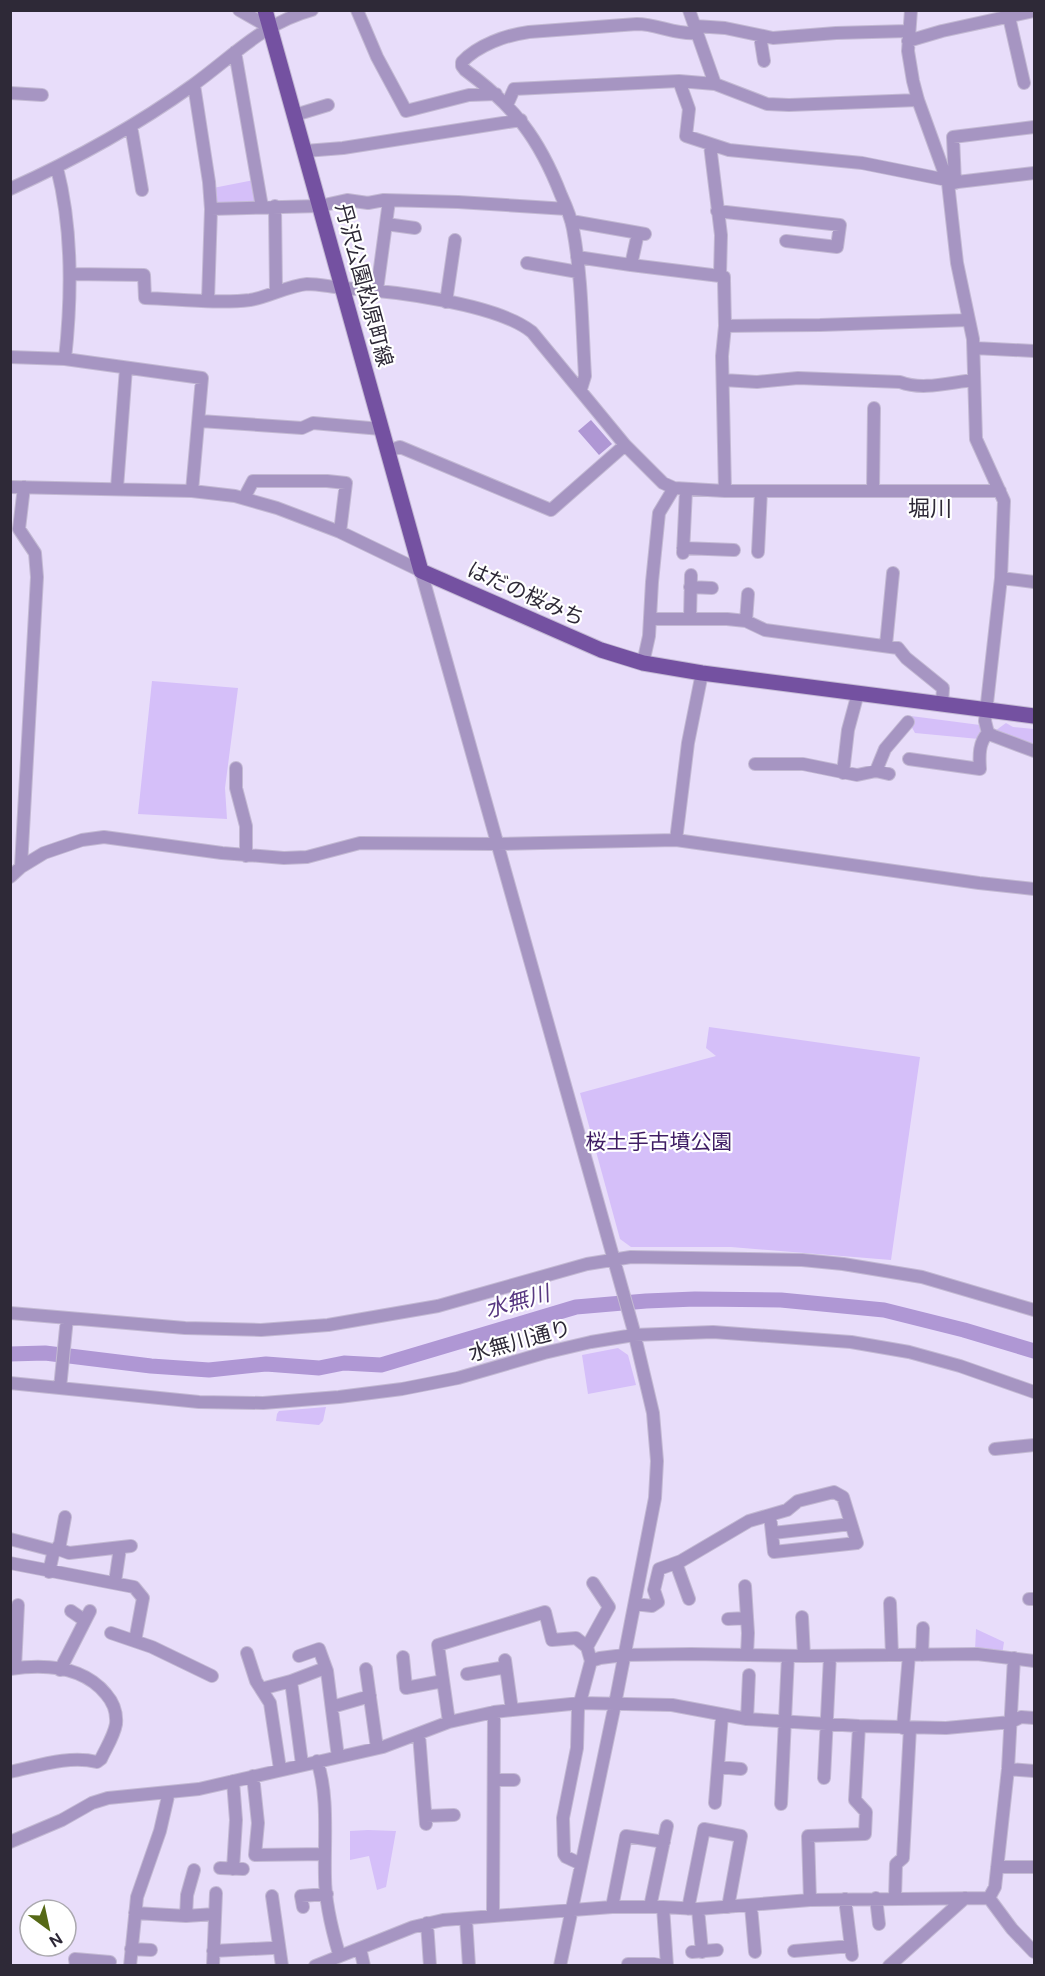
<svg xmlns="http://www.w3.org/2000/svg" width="1045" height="1976" viewBox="0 0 1045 1976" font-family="'DM Sans','Noto Sans JP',sans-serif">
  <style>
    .green { fill: #d5bff9 }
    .water { fill: #af97d4 }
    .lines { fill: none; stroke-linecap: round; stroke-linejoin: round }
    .river { stroke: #af97d4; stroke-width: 15 }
    .minor-casing { stroke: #c3b9d3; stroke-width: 14 }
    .major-casing { stroke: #c3b9d3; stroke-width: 17 }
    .minor { stroke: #a695c2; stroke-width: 12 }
    .major { stroke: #7451a1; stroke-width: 15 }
    .labels { text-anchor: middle; stroke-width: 4.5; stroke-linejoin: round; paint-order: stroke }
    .street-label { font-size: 21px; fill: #2e2937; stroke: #fff }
    .park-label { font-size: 21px; fill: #3f1d64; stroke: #fff }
    .neighbourhood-label { font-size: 22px; fill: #2e2937; stroke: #fff }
    .water-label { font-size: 22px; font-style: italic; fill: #583881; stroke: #fff }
  </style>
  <rect width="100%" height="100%" fill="#e8ddfa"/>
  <path class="green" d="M254,180L258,202L216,207L213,188Z
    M152,681L238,688L225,788L227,819L138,814Z
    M911,716L980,725L982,735L979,739L915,733L909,722Z
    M1006,723L1013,727L1034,729V749L995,731Z
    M709,1027L920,1057L891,1260L731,1247H631L620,1239L580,1093L716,1056L706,1048Z
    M618,1348L628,1355L636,1385L588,1394L582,1355Z
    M326,1407L323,1421L319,1425L276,1421L277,1414L279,1411Z
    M976,1629L1004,1642L1002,1655L975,1650Z
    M368,1830L396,1831L386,1887L377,1890L369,1856L350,1860V1831Z"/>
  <path class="water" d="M591,420L612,444L599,455L578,431Z"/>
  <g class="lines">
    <path class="river" d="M10,1354L45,1353L151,1366L209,1370L266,1364L319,1368L344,1363L381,1365L576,1307L646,1301L695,1299L781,1300L884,1310L964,1330L1034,1351"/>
    <defs>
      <path id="minor" d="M239,10L269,27
        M357,10L377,57L406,111L469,95L496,94
        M689,10L715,84
        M911,10L908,51L913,81L918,100L948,183L957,263L973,339L976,439L1004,501L1001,578L985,721L988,733L994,736L1034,751
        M1009,17L1024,83
        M695,26L725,28L773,38L836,33L908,31
        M760,36L764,61
        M908,41L942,31L1034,11
        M235,52L262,207
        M679,81L689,109L686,136L729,150L862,163L942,179L946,178
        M194,85L209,182L211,209L208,300
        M10,93L42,95
        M507,105L514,89L679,81L715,84L767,104L789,105L918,100
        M295,115L328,105
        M131,126L142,190
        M710,145L721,235L720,276L724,277V280L725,326L722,356L725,491
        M305,151L343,148L521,120
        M57,168C73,230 72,295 65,359
        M949,183L1034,173
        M955,183L953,137L1034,127
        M10,189C74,160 136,126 193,85C232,57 263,23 312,10
        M275,206L276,291
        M211,209L320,206L347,200L368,203L384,200L458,202L567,209
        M717,211L840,225L837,247L786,241
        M571,221L645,234
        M386,224L415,228
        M577,257L631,265L720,276
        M527,263L578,272
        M631,265L638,233
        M70,274L144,275L145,298C177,299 218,304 250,300C269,297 287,286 307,284C319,284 331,287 343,288C391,291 496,303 532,332L625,445L663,483L674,488L725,491H1000
        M377,290L389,201
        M446,302L455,240
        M725,326L820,325L969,320
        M974,348L1034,351
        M10,357L65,359L202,378L192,491
        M723,380L757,382L798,378L900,382C923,391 951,382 974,380
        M581,389L585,376C582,327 582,277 573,229C571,217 566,206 561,195C539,138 514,106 465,70L462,66V62C478,45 506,35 529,32L637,24C657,24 676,35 696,33
        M200,421L302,428L313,423L381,429
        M388,451L400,447L551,510L625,445
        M10,487L192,491L235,496L277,508L340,532L421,571L633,1328L653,1413L657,1461L655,1498L615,1704L560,1966
        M117,488L126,368
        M873,491L874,408
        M244,498L253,481H327L346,483L340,532
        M683,548L734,550
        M758,552L761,491
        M683,553L686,490
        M1001,578L1034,582
        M690,587L712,588
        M650,619H727L746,621L765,630L898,648L906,658L943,688L942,704
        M690,619L691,575
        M746,621L748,594
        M886,645L893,573
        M643,663L649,636L652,582L659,513L674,488
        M909,759L980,769C979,755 979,742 988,733
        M755,764H803L857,775L876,771L889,774
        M236,768V788L246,826V856
        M876,771L885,749L908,722
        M843,773L848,730L858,693
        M676,840L688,743L702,673
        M21,867L37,577L35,553L19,529L24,487
        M10,877L21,867L44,853L82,840L104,837L222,853L284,858L307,857L360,843L497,844L676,840L979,883L1034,889
        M10,1313L185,1328L261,1330L328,1325L438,1306L587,1264L631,1257L802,1260L843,1264L922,1277L1034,1310
        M10,1383L199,1402L263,1403L339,1397L402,1389L458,1378L544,1353L591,1342L634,1335L713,1332L851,1342L909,1352L960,1366L1034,1392
        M60,1388L67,1318
        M995,1449L1034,1445
        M773,1533L851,1524
        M10,1539L56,1551
        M58,1549L69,1553L131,1546
        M10,1563L134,1587L143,1598L135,1641
        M676,1563L689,1599
        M49,1572L53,1554L60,1544L65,1517
        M115,1582L120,1548
        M745,1586L748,1633L747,1655
        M1029,1599H1034
        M890,1603L892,1655
        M635,1604L652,1606L658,1602L654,1590L659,1569L681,1561L749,1521L787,1510L798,1501L834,1492L843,1497L857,1543L774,1552L770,1515
        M71,1611L84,1620
        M802,1617L804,1656
        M728,1619L747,1618
        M111,1633L152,1647L212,1676
        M587,1647L609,1607L593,1583
        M247,1653L256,1681L270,1703L280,1769
        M922,1655L923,1628
        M299,1656L319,1649L327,1671L338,1757
        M403,1657L406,1688L443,1681
        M505,1660L512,1710
        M591,1661L600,1658L624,1655L691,1654L804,1656L977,1654L1034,1661
        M15,1668L18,1605
        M10,1669C44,1664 83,1666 106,1694C113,1702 117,1713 116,1724C114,1736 106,1748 101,1759L97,1762C69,1755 38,1766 10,1772
        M366,1669L377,1748
        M60,1670L90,1611
        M467,1674L506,1667
        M291,1681L302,1764
        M261,1689L291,1681L325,1668
        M332,1707L370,1696
        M747,1719L749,1675
        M449,1722L438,1645L545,1612L552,1640L576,1638L587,1647L591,1661L578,1710L577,1748L563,1818L564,1854L566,1857L581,1864
        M903,1728L909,1655
        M419,1734L426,1824
        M317,1761C329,1795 324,1841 325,1877C325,1902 332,1930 339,1954
        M718,1767L741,1769
        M1008,1769L1034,1771
        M253,1776L258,1823L255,1855L325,1854
        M824,1778L830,1656
        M494,1780H514
        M715,1803L722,1715
        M781,1804L788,1656
        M426,1816L454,1815
        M10,1842L62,1820L92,1803L108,1798L199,1789L383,1747L449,1722L494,1712L580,1703L672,1705L747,1719L859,1726L946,1728L1011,1722L1021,1717L1034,1718
        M997,1867H1034
        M220,1868L243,1869
        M233,1869L236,1820L233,1781
        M272,1896L282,1966
        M876,1898L879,1924
        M895,1898L896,1864L903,1858L910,1728
        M989,1898L995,1887L1008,1769L1014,1658
        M989,1898L1012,1929L1034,1952
        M845,1899L852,1955
        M810,1900L808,1836L865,1834L866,1812L855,1800L859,1726
        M751,1906L755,1952
        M303,1907L301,1896L327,1894
        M612,1907L626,1836L664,1842
        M650,1907L667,1826
        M663,1907L667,1966
        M688,1909L704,1829L741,1836L728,1907
        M698,1909L702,1952
        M135,1913L186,1916L215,1914
        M186,1916L187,1895L194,1870
        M493,1916L494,1712
        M466,1919L469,1966
        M427,1923L430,1966
        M360,1948L364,1966
        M131,1949L151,1950
        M213,1951L272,1948
        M794,1951L851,1946
        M692,1952L717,1950
        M628,1964H654L664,1966
        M76,1966L75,1959L110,1962
        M130,1966L137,1897L160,1831L169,1792
        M213,1966L216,1893
        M315,1966L413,1927L443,1920L612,1907H663L698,1909L810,1900L989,1898
        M889,1966L965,1898"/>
      <path id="major" d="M265,10L421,571L601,650L643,663L702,673L1034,716"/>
    </defs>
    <use href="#minor" class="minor-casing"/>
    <use href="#major" class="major-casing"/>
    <use href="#minor" class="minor"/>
    <use href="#major" class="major"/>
  </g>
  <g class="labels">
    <g class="street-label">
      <text transform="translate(364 285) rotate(75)" y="7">丹沢公園松原町線</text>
      <text transform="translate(526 594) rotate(24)" y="7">はだの桜みち</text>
      <text transform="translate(520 1341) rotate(-15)" y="7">水無川通り</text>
    </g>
    <g class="park-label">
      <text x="659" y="1149">桜土手古墳公園</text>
    </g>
    <g class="neighbourhood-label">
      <text x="930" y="516">堀川</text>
    </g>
    <g class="water-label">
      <text transform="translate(517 1301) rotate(-16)" y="8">水無川</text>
    </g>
  </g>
  <rect width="1045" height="1976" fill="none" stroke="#2e2937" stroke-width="24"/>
  <g transform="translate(48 1928) rotate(147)"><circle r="28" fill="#ffffff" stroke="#aba9af" stroke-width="1.5"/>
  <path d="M0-4.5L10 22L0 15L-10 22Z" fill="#566916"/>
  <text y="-9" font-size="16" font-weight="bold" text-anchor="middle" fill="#2e2937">N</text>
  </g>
</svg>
